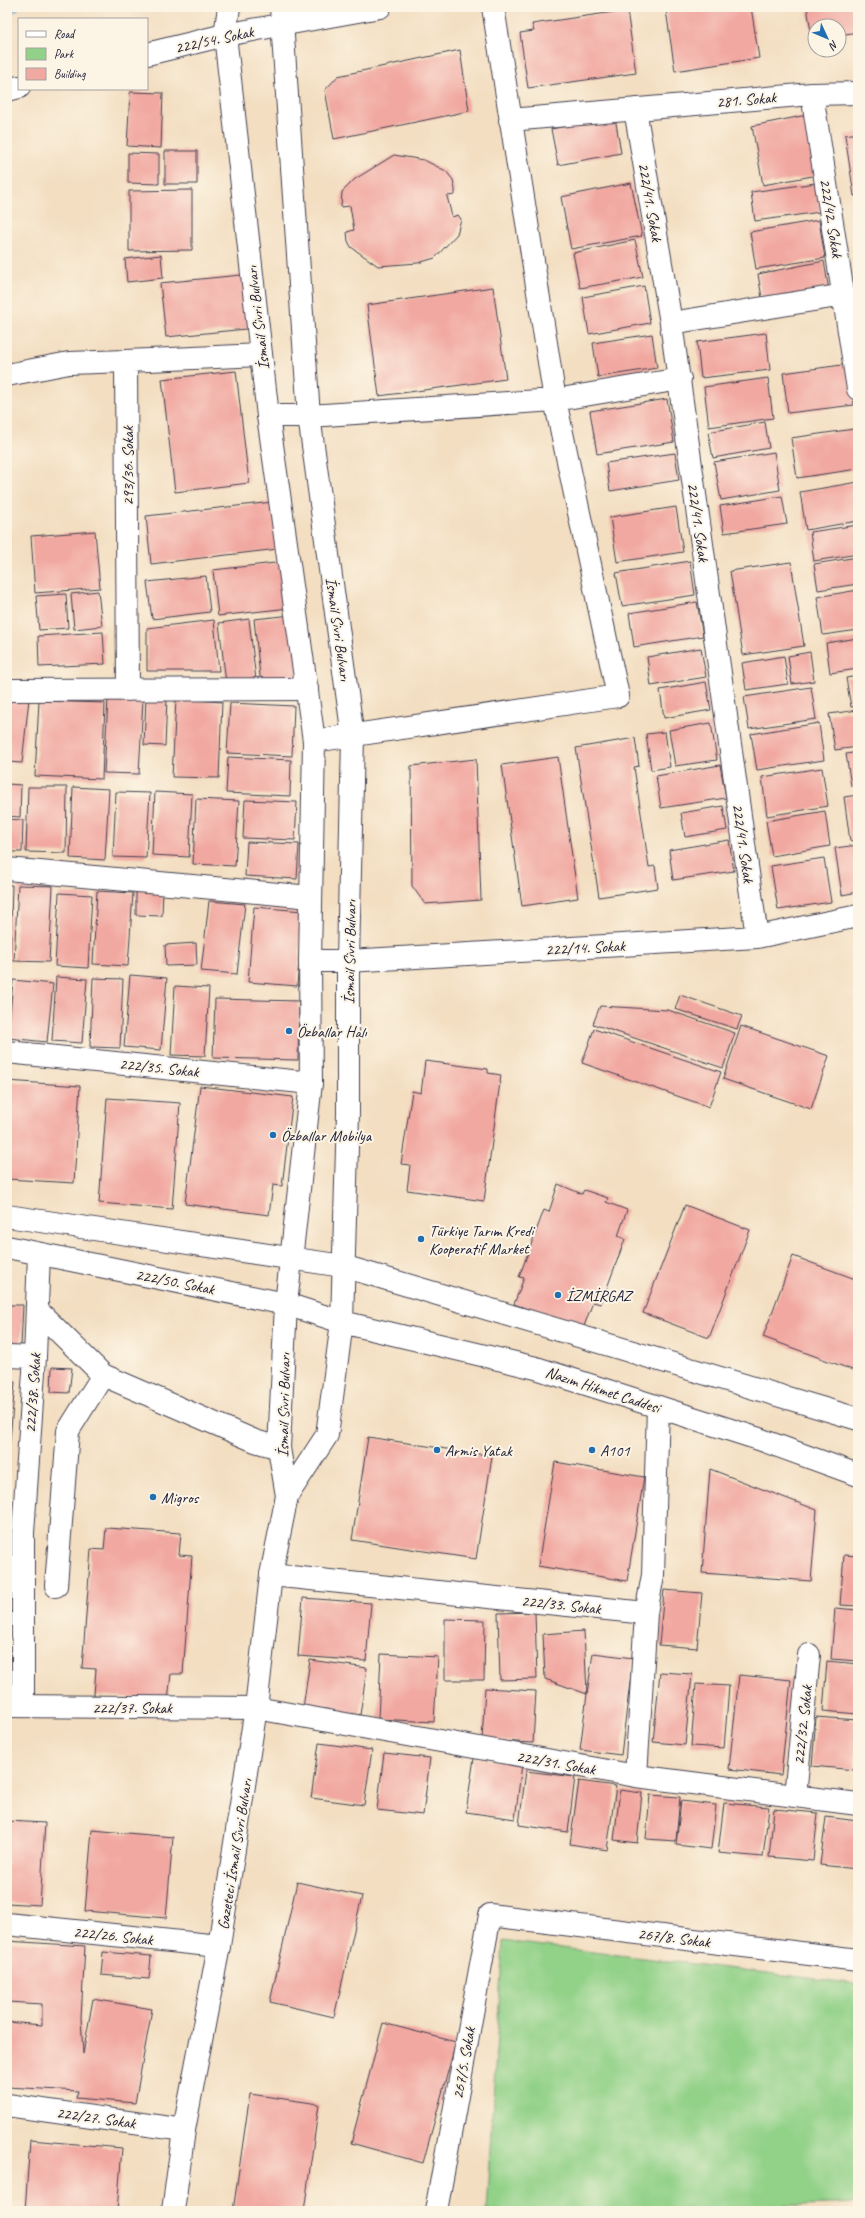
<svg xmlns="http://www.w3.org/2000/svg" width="865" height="2218" viewBox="0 0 865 2218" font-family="Caveat,sans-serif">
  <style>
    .green { fill: #92d188; stroke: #5a7a62 }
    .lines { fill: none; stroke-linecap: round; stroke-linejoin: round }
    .stream { stroke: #55a7d0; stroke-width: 10 }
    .building { fill: #f1a8a1 }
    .minor-casing { stroke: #413e4f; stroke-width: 24 }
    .major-casing { stroke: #413e4f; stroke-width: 24 }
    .minor { stroke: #fff; stroke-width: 22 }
    .major { stroke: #fff; stroke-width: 22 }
    .poi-dot { fill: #1f6fb2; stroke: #fcf5e5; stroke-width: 1.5 }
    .labels { text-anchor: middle; stroke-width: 4; stroke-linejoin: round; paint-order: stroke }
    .street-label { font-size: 16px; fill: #22223b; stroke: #fcf5e5 }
    .poi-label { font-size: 16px; fill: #22223b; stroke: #fcf5e5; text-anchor: start }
  </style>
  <rect width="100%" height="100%" fill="#fcf5e5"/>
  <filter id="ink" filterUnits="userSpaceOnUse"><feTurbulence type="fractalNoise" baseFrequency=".025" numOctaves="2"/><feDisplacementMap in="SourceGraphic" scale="8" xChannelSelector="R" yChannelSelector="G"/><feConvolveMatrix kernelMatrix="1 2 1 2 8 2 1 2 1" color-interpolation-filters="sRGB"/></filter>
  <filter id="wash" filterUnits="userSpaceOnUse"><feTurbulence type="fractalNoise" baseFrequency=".012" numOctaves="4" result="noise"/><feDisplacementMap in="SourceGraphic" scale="16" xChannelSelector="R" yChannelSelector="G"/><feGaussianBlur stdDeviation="0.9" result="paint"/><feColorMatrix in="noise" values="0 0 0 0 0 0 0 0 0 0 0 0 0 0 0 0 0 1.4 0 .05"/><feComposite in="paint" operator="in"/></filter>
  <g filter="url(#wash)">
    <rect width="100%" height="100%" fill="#f3dec1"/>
    <path class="green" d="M503,1941L858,1984V2203L633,2211H486Z"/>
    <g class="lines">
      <path class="stream" d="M7,9L14,7"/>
    </g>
    <g id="blocks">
      <path class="building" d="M685,7H751L759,58L675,71L666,10Z
        M807,7H858V32L839,35V26H815V38H812Z
        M627,10L636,73L528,88L520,33L534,31L532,24Z
        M460,50L469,111L334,139L325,90L338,76Z
        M130,92L163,93L161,148L127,146Z
        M807,115L818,175L763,185L752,126Z
        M615,117L621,153L558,165L551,129Z
        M858,133V195L854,196L845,135Z
        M165,151H197V184H165Z
        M128,153L159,154V184L128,183Z
        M394,155L424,160L446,171L453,180L455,189V195L447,196L452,217L458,215L461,219L457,234L435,258L418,263L378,266L351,247L348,241L347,232L354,230L350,206L341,207L342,192L355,179Z
        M631,183L642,236L571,249L561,197Z
        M816,183L820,212L755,221L751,192Z
        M192,190V250L129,251V191Z
        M819,220L825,258L756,269L750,232Z
        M635,240L643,277L580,288L573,253Z
        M161,255L163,278L127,282L125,259Z
        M824,261L829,291L763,304L758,274Z
        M251,274L256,328L166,337L160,283Z
        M644,286L650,323L589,334L583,297Z
        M493,287L506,379L379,396L367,305Z
        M766,333L770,370L701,378L697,342Z
        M652,334L657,368L598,377L593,343Z
        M849,364L854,405L788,413L783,373Z
        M236,371L249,483L175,492L162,379Z
        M768,378L773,418L709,427L704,387Z
        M667,399L674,442L597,454L590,411Z
        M765,422L769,448L713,458L708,432Z
        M854,429L858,469L797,478L791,438Z
        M774,452L780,490L721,500L714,462Z
        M675,453L679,480L610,491L606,463Z
        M858,482V521L806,530L800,492Z
        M782,496L787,524L724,533L720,506Z
        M273,502L278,549L151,564L146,516Z
        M676,507L683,552L617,562L610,517Z
        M858,525V554L814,561L810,532Z
        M95,531L100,588L35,593L31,536Z
        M858,557V584L818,590L814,564Z
        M690,561L695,595L622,606L616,573Z
        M284,562L289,608L218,616L213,570Z
        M791,562L804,646L743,655L730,571Z
        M206,576L210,612L152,619L147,582Z
        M858,590V630L823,635L817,597Z
        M98,591L102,626L74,629L71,594Z
        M66,594L68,628L39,630L36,596Z
        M697,602L703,636L634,647L629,613Z
        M292,615L299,680L261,685L254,619Z
        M249,619L256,680L226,683L219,623Z
        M214,620L219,671H147V628Z
        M103,632L105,664L39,667L38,636Z
        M858,638V669L830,673L826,643Z
        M701,648L706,677L651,686L647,657Z
        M810,652L814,681L792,684L788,656Z
        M784,656L788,684L746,690L742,663Z
        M858,676V706L851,707L846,678Z
        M706,682L711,710L664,718L660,690Z
        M811,687L816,719L749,729L744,697Z
        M7,696L29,699L22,763L7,762Z
        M146,697L167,698L165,746L144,745Z
        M108,698L143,700L139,774L104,773Z
        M176,699L222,702L219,778L172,777Z
        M39,701L105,703L102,779L35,776Z
        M230,703L294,706L292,756L227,753Z
        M858,710V747L835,750L829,714Z
        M711,723L717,760L675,766L669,730Z
        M819,723L824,760L757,770L751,734Z
        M665,732L670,767L651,770L646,734Z
        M635,738L639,766L634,767L649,867L655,866L658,888L599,897L576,748Z
        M858,752V785L851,786L846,754Z
        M228,757L291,760L290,796L226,793Z
        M558,757L578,898L522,906L502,765Z
        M476,759L481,900L425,904L412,886L411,766Z
        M720,765L726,798L661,808L656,776Z
        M822,768L828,806L767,816L762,777Z
        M7,784L21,785L20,817L7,816Z
        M28,787H67L66,853L26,852Z
        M73,787L109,789L105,860L70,858Z
        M116,792L150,793L146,858L113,857Z
        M155,792L192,794L189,857L152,855Z
        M858,795V840L850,841L844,797Z
        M196,799L239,801L235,866L193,864Z
        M245,800L297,802L295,840L243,838Z
        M723,806L727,830L685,837L681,813Z
        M825,811L830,846L772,856L766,821Z
        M7,819L23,820L22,852H7Z
        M729,840L734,871L673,880L669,850Z
        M247,842L299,844L297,879L245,876Z
        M858,845V892L842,895L835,848Z
        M824,858L831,902L778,910L771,866Z
        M7,885H12L10,961L7,960Z
        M18,885L53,886L49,962L14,961Z
        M136,889H163L162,916L136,915Z
        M97,891L133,893L128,966L93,964Z
        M59,893L92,895L88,968L55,966Z
        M209,901L245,904L237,974L201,971Z
        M254,907L303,911L297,986L248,982Z
        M196,943L197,965L166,966L165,945Z
        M130,975L167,978L161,1050L124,1047Z
        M56,977L87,979L82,1043L52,1041Z
        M93,978L123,979L120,1048L90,1047Z
        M13,980L53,984L47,1042L8,1038Z
        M175,986L209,988L205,1056L171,1055Z
        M680,995L742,1016L737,1029L675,1009Z
        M215,999L299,1001L298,1060L213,1058Z
        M600,1006L668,1010L735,1033L723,1068L593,1024Z
        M741,1026L829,1056L811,1109L723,1079Z
        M594,1029L721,1072L709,1107L582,1063Z
        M425,1061L488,1069V1073L501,1075L484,1201L407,1190L410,1165L401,1164L412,1091L421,1093Z
        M7,1081L80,1086L74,1183L7,1179Z
        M200,1086L293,1097L282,1186L273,1185L269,1215L185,1204Z
        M107,1098L180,1103L172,1209L99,1203Z
        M558,1184L582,1194L584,1190L608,1198L606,1202L627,1210L618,1236L625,1239L601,1304L593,1302L583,1329L514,1304L524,1278L519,1277L544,1210L549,1212Z
        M685,1205L750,1230L709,1338L643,1313Z
        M793,1256L858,1280V1372L763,1337Z
        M7,1305H23L21,1346L7,1345Z
        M52,1367L72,1368L69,1393L51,1392Z
        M7,1381L15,1382L9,1452H7Z
        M368,1437L492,1456L476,1559L352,1540Z
        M555,1462L644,1477L627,1581L538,1566Z
        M710,1469L817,1510L811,1581L702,1573Z
        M106,1528L181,1533L179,1555L192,1556L183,1674H171L168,1700L94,1695L96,1669L82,1668L91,1549L104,1550Z
        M844,1555L858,1556V1606L840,1605Z
        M664,1590L702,1593L697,1648L659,1645Z
        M303,1598L371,1603L366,1661L298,1656Z
        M835,1608L858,1610V1661L831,1659Z
        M535,1612L537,1679L500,1680L498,1613Z
        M445,1619L485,1620L484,1680H445Z
        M584,1631L587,1694L593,1653L633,1658L621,1755L580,1750L587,1694L545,1679L543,1634Z
        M381,1654L438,1657L434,1722L378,1719Z
        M310,1660L367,1668L360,1715L303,1708Z
        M827,1661L858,1664V1714L823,1711Z
        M660,1672L692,1674L685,1745L653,1742Z
        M739,1675L791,1680L781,1775L729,1769Z
        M696,1684L729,1686L724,1748L691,1746Z
        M485,1688L536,1691L533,1743L482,1740Z
        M816,1717L858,1720L855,1770L812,1766Z
        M319,1743L372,1750L364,1805L311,1798Z
        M384,1753L430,1758L423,1815L377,1810Z
        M474,1758L522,1764L515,1819L466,1812Z
        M526,1771L575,1777L568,1832L519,1825Z
        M579,1781L616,1786L607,1850L570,1844Z
        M620,1790L642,1793L637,1843L614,1840Z
        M650,1795L680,1797L676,1841L646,1839Z
        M681,1801L716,1805L711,1849L676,1845Z
        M724,1803L769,1807L763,1857L718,1853Z
        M774,1809L818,1813L813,1861L769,1857Z
        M826,1817L858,1821L857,1869L820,1865Z
        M7,1821L45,1823L40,1905L7,1903Z
        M92,1830L173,1837L166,1918L85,1911Z
        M297,1882L362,1896L334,2017L270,2002Z
        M7,1941L85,1946L81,2018L83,2054L93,1999L152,2009L135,2103L76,2098L78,2091L7,2087V2022L42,2025V2004L7,2002Z
        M103,1952L151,1956L149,1979L101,1975Z
        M383,2023L456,2042L423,2163L351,2143Z
        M250,2094L319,2104L304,2211H233Z
        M30,2140L122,2148L117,2211H25Z"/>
    </g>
  </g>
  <g filter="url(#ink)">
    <use href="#blocks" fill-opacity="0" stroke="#413e4f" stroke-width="1"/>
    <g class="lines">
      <defs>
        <path id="minor" d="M147,54L225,35L380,7
          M7,90L19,87
          M812,94L858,389
          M635,109L671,323L757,937
          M510,120L812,94L858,93
          M671,323L844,295
          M126,361L261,355
          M7,375L69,363L126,361L128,690
          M268,416H309L555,400L493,7
          M7,690L307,689
          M314,741L618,696L555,400L680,379
          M7,869L311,897
          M310,961H348L757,937L858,916
          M7,1052L311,1083
          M7,1216L343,1266
          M7,1247L286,1304L342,1322
          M37,1310L103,1375L255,1441L279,1448
          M7,1356L35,1357
          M271,1575L646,1613L653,1575L658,1407
          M56,1586L68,1431L103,1375
          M7,1706L256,1708L636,1776L858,1804
          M23,1706V1533L35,1357L39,1254
          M636,1776L646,1613
          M795,1796L809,1655
          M7,1924L219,1946
          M7,2105L184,2130
          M436,2211L490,1915L858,1960"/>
        <path id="major" d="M229,7L225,35L268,416L314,741L310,961L311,1083L286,1304L279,1448L287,1496
          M343,1266L858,1419
          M342,1322L536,1368L759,1439L858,1475
          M173,2211L184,2130L219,1946L256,1708L271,1575L287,1496L327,1435L342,1322L348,1113V961L353,737L309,416L281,7"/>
      </defs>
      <use href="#minor" class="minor-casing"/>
      <use href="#major" class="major-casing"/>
      <use href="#minor" class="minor"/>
      <use href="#major" class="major"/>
    </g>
  </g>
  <g class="poi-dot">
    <circle cx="289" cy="1031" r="4"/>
    <circle cx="273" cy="1135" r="4"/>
    <circle cx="421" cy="1239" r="4"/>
    <circle cx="558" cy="1295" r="4"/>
    <circle cx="437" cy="1450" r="4"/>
    <circle cx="592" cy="1450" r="4"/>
    <circle cx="153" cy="1497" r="4"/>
  </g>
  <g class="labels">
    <g class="street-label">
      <text transform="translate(214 39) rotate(-12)" y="6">222/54. Sokak</text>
      <text transform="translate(746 99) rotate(-5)" y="6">281. Sokak</text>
      <text transform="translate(651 202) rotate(80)" y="6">222/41. Sokak</text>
      <text transform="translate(832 218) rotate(81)" y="6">222/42. Sokak</text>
      <text transform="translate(257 318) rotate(-97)" y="6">İsmail Sivri Bulvarı</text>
      <text transform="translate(127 466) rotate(-90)" y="6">293/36. Sokak</text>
      <text transform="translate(699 522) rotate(82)" y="6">222/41. Sokak</text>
      <text transform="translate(339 629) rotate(82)" y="6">İsmail Sivri Bulvarı</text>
      <text transform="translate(744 843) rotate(82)" y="6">222/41. Sokak</text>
      <text transform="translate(585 947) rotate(-3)" y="6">222/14. Sokak</text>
      <text transform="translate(349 952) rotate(-89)" y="6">İsmail Sivri Bulvarı</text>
      <text transform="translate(159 1067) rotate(6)" y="6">222/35. Sokak</text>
      <text transform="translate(175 1281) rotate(11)" y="6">222/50. Sokak</text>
      <text transform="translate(603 1389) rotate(18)" y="6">Nazım Hikmet Caddesi</text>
      <text transform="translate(32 1393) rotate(-86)" y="6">222/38. Sokak</text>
      <text transform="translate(283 1405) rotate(-89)" y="6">İsmail Sivri Bulvarı</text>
      <text transform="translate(561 1604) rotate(6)" y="6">222/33. Sokak</text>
      <text x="132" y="1713">222/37. Sokak</text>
      <text transform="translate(802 1725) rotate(-84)" y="6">222/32. Sokak</text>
      <text transform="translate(556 1762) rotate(10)" y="6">222/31. Sokak</text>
      <text transform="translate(234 1854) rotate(-81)" y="6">Gazeteci İsmail Sivri Bulvarı</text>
      <text transform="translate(113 1935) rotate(6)" y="6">222/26. Sokak</text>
      <text transform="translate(674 1937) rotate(7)" y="6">267/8. Sokak</text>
      <text transform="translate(463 2063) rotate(-80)" y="6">267/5. Sokak</text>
      <text transform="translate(96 2117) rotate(8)" y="6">222/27. Sokak</text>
    </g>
    <g class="poi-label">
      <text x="297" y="1037">Özballar Halı</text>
      <text x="281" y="1141">Özballar Mobilya</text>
      <text x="429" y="1236">Türkiye Tarım Kredi<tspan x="429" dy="18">Kooperatif Market</tspan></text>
      <text x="566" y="1301">İZMİRGAZ</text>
      <text x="445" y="1456">Armis Yatak</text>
      <text x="600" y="1456">A101</text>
      <text x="161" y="1503">Migros</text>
    </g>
  </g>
  <rect width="865" height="2218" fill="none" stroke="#fcf5e5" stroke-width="24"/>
  <rect x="18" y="18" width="130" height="72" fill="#fcf5e5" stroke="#a5a1a1"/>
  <rect x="26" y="31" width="20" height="6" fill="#ffffff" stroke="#a5a1a1"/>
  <text x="54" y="38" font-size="12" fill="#22223b">Road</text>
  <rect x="26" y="48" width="20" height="12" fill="#92d188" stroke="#a5a1a1"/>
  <text x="54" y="58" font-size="12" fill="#22223b">Park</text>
  <rect x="26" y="68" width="20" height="12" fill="#f1a8a1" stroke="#a5a1a1"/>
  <text x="54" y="78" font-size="12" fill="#22223b">Building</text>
  <g transform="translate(827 38) rotate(134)"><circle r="19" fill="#fcf5e5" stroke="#a5a1a1"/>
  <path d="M0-3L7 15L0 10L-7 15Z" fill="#1f6fb2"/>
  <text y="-6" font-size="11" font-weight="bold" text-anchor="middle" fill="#22223b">N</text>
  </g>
</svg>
